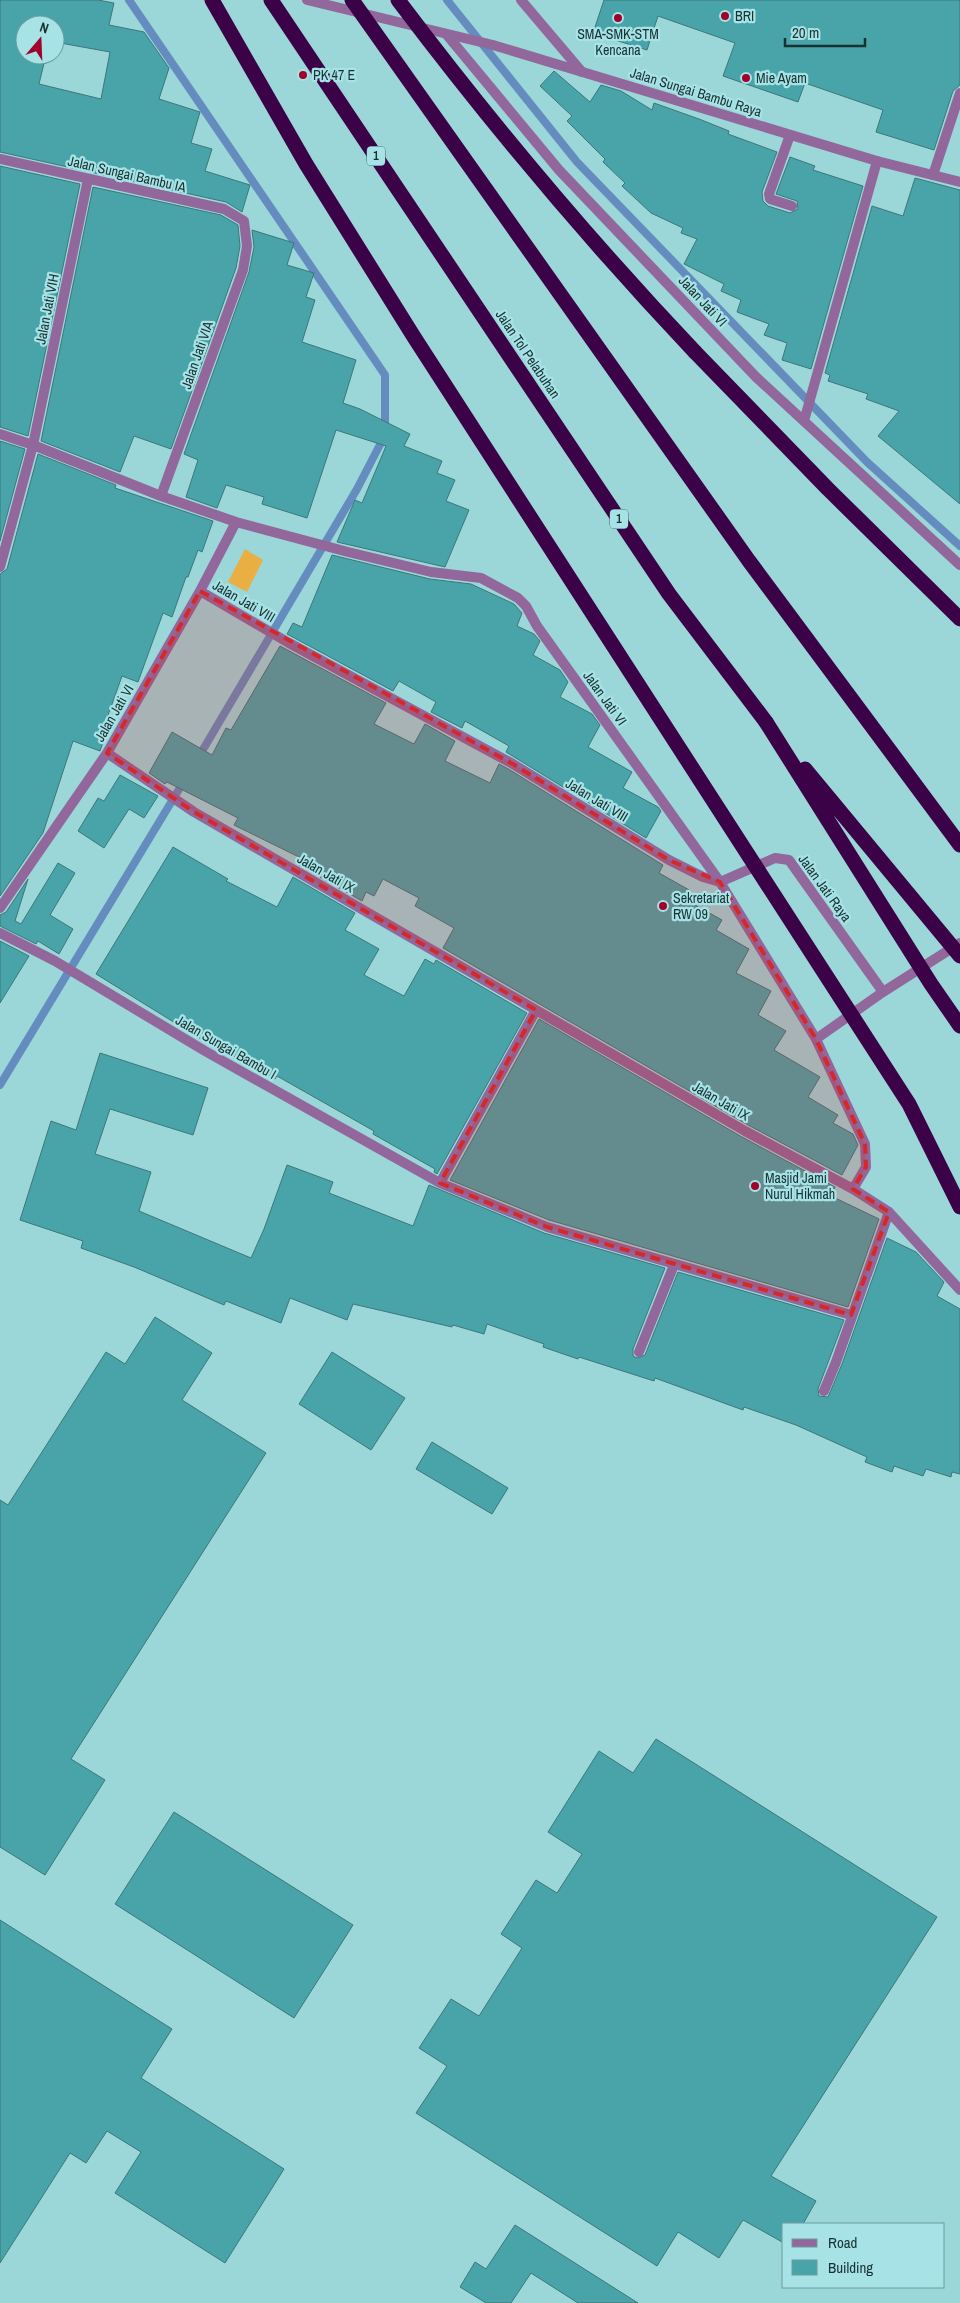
<svg xmlns="http://www.w3.org/2000/svg" width="960" height="2303" viewBox="0 0 960 2303" font-family="'Archivo Narrow',sans-serif">
  <style>
    .green { fill: #e9af43 }
    .lines { fill: none; stroke-linecap: round; stroke-linejoin: round }
    .stream { stroke: #648cbf; stroke-width: 8 }
    .building { fill: #48a4a8; stroke: #3d777a; fill-rule: evenodd }
    .minor { stroke: #91679c; stroke-width: 10 }
    .tertiary { stroke: #91679c; stroke-width: 10 }
    .motorway { stroke: #3c0248; stroke-width: 15 }
    .motorway-bridge { stroke: #3c0248; stroke-width: 15 }
    .marked { fill: #d62828; fill-opacity: 0.2; stroke: #d62828; stroke-width: 4; stroke-dasharray: 10 6; stroke-linejoin: round }
    .poi-dot { fill: #a2022a; stroke: #a7e3e6; stroke-width: 2 }
    .labels { text-anchor: middle; stroke-width: 4.5; stroke-linejoin: round; paint-order: stroke }
    .shield { fill: #a7e3e6; stroke: #436668; stroke-width: 1 }
    .shield-label { font-size: 12px; font-weight: bold; fill: #183132 }
    .poi-label { font-size: 14px; fill: #183132; stroke: #a7e3e6; text-anchor: start }
    .street-label { font-size: 14px; fill: #183132; stroke: #a7e3e6 }
  </style>
  <rect width="100%" height="100%" fill="#9bd6d8"/>
  <path class="green" d="M245,549L263,560L247,592L228,582Z"/>
  <g class="lines">
    <path class="stream" d="M129,0L385,375V435L357,489L198,758
      M447,0L577,162L867,462L960,546
      M0,1085L184,781"/>
  </g>
  <path class="building" d="M0,0H98L114,3L109,25L144,32L169,68L159,99L200,112L191,143L212,149L205,171L250,185L242,212L226,202L0,152ZM25,25H55V42L110,52L101,99L39,84L46,55H25Z
    M604,0H960V85L953,91L934,150L876,132L883,110L805,83L798,102L723,76L735,43L658,16L647,50L593,33Z
    M554,71L590,102L601,85L621,91L652,110L654,103L699,119L729,131L728,134L777,152L762,192L763,201L768,206L790,213L798,209L797,201L776,194L790,157L815,166L813,170L863,186L811,369L782,360L787,343L764,335L769,324L737,312L741,300L721,291L724,284L684,264L697,239L681,233L683,228L651,213L622,186L625,183L603,162L605,159L567,121L572,116L540,86Z
    M0,166L80,184L28,436L0,427Z
    M915,178L960,190V504L878,436L899,411L866,399L868,394L828,381L830,375L825,373L872,206L903,216Z
    M93,187L221,215L238,225L240,246L236,268L171,449L134,436L120,472L41,441Z
    M252,230L294,243L287,265L314,273L306,297L315,300L302,342L356,360L343,403L360,409L410,434L404,446L442,461L437,473L455,480L446,501L469,510L445,567L337,542L355,500L362,503L386,446L336,430L307,518L262,504L264,497L226,485L217,508L186,497L198,460L184,454L249,272L254,247Z
    M0,441L25,449L0,541Z
    M38,454L116,485L115,488L213,521L202,552L198,550L188,577H186L172,617L163,613L138,682L122,676L107,718L111,719L100,751L73,741L43,833L0,896V574L7,569Z
    M332,555L430,579L471,584L514,604L522,613L517,626L534,634L540,641L533,655L560,670L568,682L560,697L592,714L600,725L588,747L632,772L623,788L658,807L661,811L646,838L506,752L509,746L465,721L462,728L431,712L436,702L399,681L393,691L287,634L293,623L302,627Z
    M280,646L386,703L374,724L414,744L425,724L455,741L445,761L490,783L499,764L510,770L663,865L659,873L691,891L686,900L722,920L716,930L749,949L736,973L771,991L758,1015L786,1031L774,1050L820,1077L808,1097L838,1115L833,1123L853,1134L858,1145L842,1175L748,1125L443,948L454,928L415,906L419,898L383,879L374,896L366,892L362,901L299,865L303,859L234,825L238,818L167,782L165,784L149,773L172,732L212,755L226,728L231,730Z
    M120,775L158,796L144,818L129,809L104,848L78,831L98,798L104,801Z
    M173,847L228,879L226,881L277,907L293,877L355,913L345,930L379,949L364,975L404,996L425,959L434,964L436,960L527,1013L437,1174L434,1172L435,1169L373,1134L374,1131L277,1076L275,1079L228,1053L227,1055L96,974Z
    M58,863L75,873L50,915L73,929L59,954L38,941L36,944L0,926V915L6,912L28,879L15,921L21,924Z
    M0,941L29,956L0,1003Z
    M539,1019L742,1137L835,1187L831,1196L879,1219L848,1307L549,1220L450,1180Z
    M100,1053L208,1088L193,1135L110,1109L95,1154L151,1172L139,1211L251,1258L264,1229L287,1165L333,1182L329,1193L413,1226L429,1185L544,1233L665,1268L633,1349V1356L637,1358L645,1355L678,1272L844,1320L818,1389L819,1396L828,1397L842,1364L887,1238L916,1252L944,1282L937,1296L960,1309V1474L952,1472L951,1477L926,1469L923,1476L894,1466L892,1472L865,1462L867,1457L796,1425L744,1407L743,1410L655,1378L654,1381L579,1357L578,1359L543,1347L544,1344L487,1324L484,1334L453,1325L452,1327L353,1304L347,1320L290,1298L281,1323L226,1301L224,1305L134,1267L81,1248L83,1241L20,1220L51,1121L76,1130Z
    M155,1317L212,1353L182,1400L266,1453L71,1759L105,1780L45,1875L0,1847V1500L8,1505L106,1352L125,1364Z
    M332,1352L405,1398L371,1450L299,1404Z
    M432,1442L508,1488L492,1514L416,1469Z
    M656,1739L937,1917L771,2176L816,2201L803,2224H784V2243L743,2220L719,2258L678,2232L657,2266L416,2113L447,2066L419,2048L451,1999L479,2016L522,1948L501,1934L536,1880L557,1893L582,1854L548,1832L599,1751L633,1773Z
    M174,1812L353,1925L294,2018L115,1904Z
    M0,1920L172,2029L141,2078L284,2169L225,2263L115,2193L141,2152L107,2131L86,2163L70,2153L0,2263Z
    M515,2225L638,2303H578L531,2273L511,2303H486L460,2287L475,2262L486,2269Z"/>
  <g class="lines">
    <path class="minor" d="M521,0L582,72
      M447,35L559,170L756,377L960,565
      M790,135L769,194L770,199L792,206
      M0,159L224,209L244,221L247,246L243,270L161,496
      M933,175L960,93
      M804,421L877,161
      M0,434L33,445L161,496L236,522L348,552L431,572L481,578L518,598L526,606L537,626L720,882L816,1039L865,1144L866,1167L853,1189L745,1131L194,812L107,753
      M0,567L33,445L88,179
      M200,591L289,643L513,764L669,860L703,877L720,882
      M720,882L775,858L789,860L883,992L960,943
      M0,908L107,753L200,591L236,522
      M0,933L55,961L205,1051L440,1183L547,1227L851,1315
      M816,1039L883,992
      M440,1183L536,1010
      M853,1189L889,1212L960,1290
      M639,1352L674,1265
      M824,1391L836,1362L889,1212"/>
    <path class="tertiary" d="M307,0L493,45L877,161L960,182"/>
    <path class="motorway" d="M271,0L669,594L766,722
      M695,352L828,489L960,619"/>
    <path class="motorway-bridge" d="M212,0L306,164L414,337L909,1104L960,1207
      M352,0L749,561L960,845
      M398,0C490,122 589,240 695,352
      M766,722L931,984L960,1026
      M805,769L960,956"/>
  </g>
  <path class="marked" d="M200,591L513,764L669,860L720,882L816,1039L865,1144L866,1167L853,1189L889,1212L851,1315L547,1227L440,1183L536,1010L194,812L107,753Z"/>
  <g class="poi-dot">
    <circle cx="725" cy="16" r="5"/>
    <circle cx="618" cy="18" r="5"/>
    <circle cx="303" cy="75" r="5"/>
    <circle cx="746" cy="78" r="5"/>
    <circle cx="663" cy="906" r="5"/>
    <circle cx="755" cy="1186" r="5"/>
  </g>
  <g class="labels">
    <g class="shield">
      <rect x="367" y="146.5" width="18" height="19" rx="4"/>
      <rect x="610" y="509.5" width="18" height="19" rx="4"/>
    </g>
    <g class="shield-label">
      <text x="376" y="160">1</text>
      <text x="619" y="523">1</text>
    </g>
    <g class="poi-label">
      <text x="735" y="21">BRI</text>
      <text x="618" y="39" text-anchor="middle">SMA-SMK-STM<tspan x="618" dy="16">Kencana</tspan></text>
      <text x="313" y="80">PK 47 E</text>
      <text x="756" y="83">Mie Ayam</text>
      <text x="673" y="903">Sekretariat<tspan x="673" dy="16">RW 09</tspan></text>
      <text x="765" y="1183">Masjid Jami<tspan x="765" dy="16">Nurul Hikmah</tspan></text>
    </g>
    <g class="street-label">
      <text transform="translate(696 92) rotate(17)" y="5">Jalan Sungai Bambu Raya</text>
      <text transform="translate(127 174) rotate(13)" y="5">Jalan Sungai Bambu IA</text>
      <text transform="translate(703 301) rotate(47)" y="5">Jalan Jati VI</text>
      <text transform="translate(47 309) rotate(-79)" y="5">Jalan Jati VIH</text>
      <text transform="translate(528 354) rotate(56)" y="5">Jalan Tol Pelabuhan</text>
      <text transform="translate(197 355) rotate(-71)" y="5">Jalan Jati VIA</text>
      <text transform="translate(244 601) rotate(30)" y="5">Jalan Jati VIII</text>
      <text transform="translate(605 698) rotate(54)" y="5">Jalan Jati VI</text>
      <text transform="translate(114 713) rotate(-60)" y="5">Jalan Jati VI</text>
      <text transform="translate(597 800) rotate(31)" y="5">Jalan Jati VIII</text>
      <text transform="translate(326 873) rotate(30)" y="5">Jalan Jati IX</text>
      <text transform="translate(825 888) rotate(54)" y="5">Jalan Jati Raya</text>
      <text transform="translate(226 1047) rotate(30)" y="5">Jalan Sungai Bambu I</text>
      <text transform="translate(721 1101) rotate(30)" y="5">Jalan Jati IX</text>
    </g>
  </g>
  <rect x="782" y="2223" width="162" height="65" fill="#a7e3e6" stroke="#6e9c9e"/>
  <rect x="792" y="2239" width="25" height="8" fill="#91679c" stroke="#6e9c9e"/>
  <text x="828" y="2248" font-size="15" fill="#183132">Road</text>
  <rect x="792" y="2260" width="25" height="15" fill="#48a4a8" stroke="#6e9c9e"/>
  <text x="828" y="2273" font-size="15" fill="#183132">Building</text>
  <g transform="translate(40 40) rotate(19)"><circle r="24" fill="#a7e3e6" stroke="#6e9c9e"/>
  <path d="M0-4L9 19L0 12L-9 19Z" fill="#a2022a"/>
  <text y="-8" font-size="14" font-weight="bold" text-anchor="middle" fill="#183132">N</text>
  </g>
  <path d="M785 38v8h80v-8" fill="none" stroke="#183132" stroke-width="2.5"/>
  <text x="792" y="38" font-size="15" fill="#183132" stroke="#a7e3e6" stroke-width="4" paint-order="stroke">20 m</text>
</svg>
